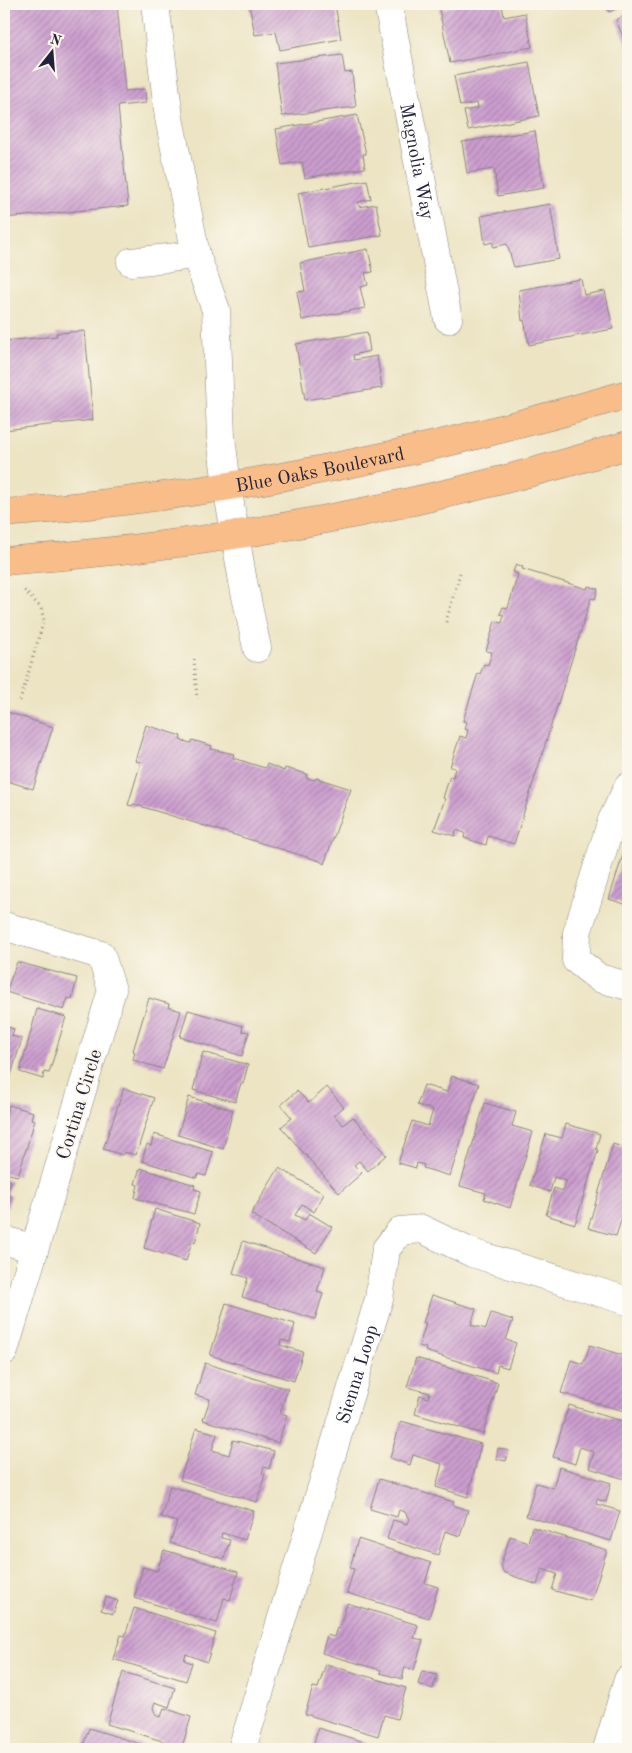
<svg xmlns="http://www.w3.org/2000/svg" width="632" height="1753" viewBox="0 0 632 1753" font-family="'Old Standard TT',serif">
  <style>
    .building { fill: url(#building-hatch) }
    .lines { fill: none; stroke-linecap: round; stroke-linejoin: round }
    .minor-casing { stroke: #87837f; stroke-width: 29 }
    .major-casing { stroke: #87837f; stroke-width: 29 }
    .path { stroke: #87837f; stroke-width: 3; stroke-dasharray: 1 4; stroke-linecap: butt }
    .minor { stroke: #fff; stroke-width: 28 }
    .major { stroke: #f8bd89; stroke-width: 28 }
    .labels { text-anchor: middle; stroke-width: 4; stroke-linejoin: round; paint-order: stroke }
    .street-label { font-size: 19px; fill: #22223b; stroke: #fbf7ec }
  </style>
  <defs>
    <pattern id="building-hatch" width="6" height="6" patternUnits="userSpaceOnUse" patternTransform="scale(1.25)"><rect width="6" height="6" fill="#cc9ecf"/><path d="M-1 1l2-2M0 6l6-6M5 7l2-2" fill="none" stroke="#a580a9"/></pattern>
  </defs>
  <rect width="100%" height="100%" fill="#fbf7ec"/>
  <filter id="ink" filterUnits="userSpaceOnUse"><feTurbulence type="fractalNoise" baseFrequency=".02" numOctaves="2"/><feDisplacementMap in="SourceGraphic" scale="10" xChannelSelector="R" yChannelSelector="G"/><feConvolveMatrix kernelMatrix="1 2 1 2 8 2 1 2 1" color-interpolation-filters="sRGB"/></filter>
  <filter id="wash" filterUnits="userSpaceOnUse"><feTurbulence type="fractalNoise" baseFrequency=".0096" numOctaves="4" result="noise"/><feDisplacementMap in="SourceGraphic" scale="20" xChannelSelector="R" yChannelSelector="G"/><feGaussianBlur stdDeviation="1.12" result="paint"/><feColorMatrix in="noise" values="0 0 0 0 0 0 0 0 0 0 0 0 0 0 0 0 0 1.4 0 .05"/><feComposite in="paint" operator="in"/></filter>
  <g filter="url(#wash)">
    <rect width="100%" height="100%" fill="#ece4c3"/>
    <g id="blocks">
      <path class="building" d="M4,4H117L125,91L145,89L146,103L118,106L128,206L4,218Z
        M249,4H335L341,39L280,50L276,32L255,35Z
        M464,4H502L504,17L525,13L532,47L450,63L439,9Z
        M605,4H628L609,12Z
        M628,14V49L616,20Z
        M342,55L345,73L352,72L356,107L282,116L275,63Z
        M529,62L539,116L468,130L464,111L478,108L477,103L460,106L454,76Z
        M357,115L366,154H363L365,168L305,178L302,162L282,165L276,129Z
        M535,131L544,188L498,196L494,169L467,173L462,142Z
        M367,180L371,199L358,202L359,207L376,204L382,235L308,248L298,193Z
        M550,204L559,259L514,267L507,244L493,247V242L485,244L481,216Z
        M368,249L373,272L365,273L368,285L360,287L365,308L302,320L297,292L305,291L300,263Z
        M581,279L584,295L605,291L613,329L529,345L524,320L522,321L519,290Z
        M85,331L93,420L4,430V341L57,336L56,333Z
        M367,332L370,351L353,355L354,360L377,356L382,388L305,400L296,344Z
        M516,564L523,567L522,569L587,589L588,586L598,589L595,599L591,598L514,844L488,836L486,845L464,838L465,833L456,830L455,836L434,830L445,799L443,798L450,776L453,777L455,768L450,767L460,736L466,738L468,730L465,729L467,722L463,721L478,673L480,674L484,664L488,665L492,652L486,651L495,621L502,623L504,615L500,614L503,607L508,608L518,574L513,572Z
        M4,711L53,727L33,789L4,780Z
        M146,725L181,736L180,740L191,743L192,740L212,746L211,749L234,754L233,758L265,768L267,764L284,771L285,768L307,774L306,778L315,780L316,778L351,789L324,864L320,861L133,804L132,806L128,805L141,762L135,761Z
        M628,839V905L609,899Z
        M17,962L77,978L72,999L68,998L64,1010L6,992Z
        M149,998L169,1004L168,1007L181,1011L163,1069L133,1060L135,1052L133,1051Z
        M37,1009L66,1017L49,1073L44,1072L43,1079L20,1072Z
        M188,1010L243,1026L242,1031L249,1032L242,1056L180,1037Z
        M4,1026L14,1029L12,1036L22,1039L10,1078L4,1077Z
        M203,1052L248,1065L243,1084L241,1083L235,1102L193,1090Z
        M452,1076L479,1084L450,1176L423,1168L424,1165L417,1163L416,1168L398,1163L412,1121L428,1126L433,1110L417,1105L424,1085L447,1092Z
        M327,1087L344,1107L334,1115L343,1125L353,1117L386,1155L368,1171L359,1161L354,1165L362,1173L339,1193L281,1127L292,1118L281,1105L297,1091L309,1103Z
        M124,1088L154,1098L136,1155L124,1152L123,1155L103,1149Z
        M189,1097L233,1110L223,1149L178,1135Z
        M485,1103L516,1112L512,1126L533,1132L510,1208L484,1199L486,1193L460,1186Z
        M9,1105L33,1112L31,1119L35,1120L18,1176L4,1173V1121Z
        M566,1124L600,1134L596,1149L598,1150L575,1224L546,1215L554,1188L563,1191L566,1181L554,1177L550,1192L530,1185L546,1134L562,1138Z
        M154,1134L213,1152L206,1176L198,1174L197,1178L142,1161L147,1144L151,1146Z
        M613,1144L628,1149V1215L623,1214L616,1236L588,1228Z
        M140,1168L195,1185L194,1189L201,1191L194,1214L135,1198L138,1185L135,1184Z
        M279,1168L324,1194L314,1212L302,1204L295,1215L305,1220L309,1213L332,1227L316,1253L251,1214Z
        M4,1179L11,1181L7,1194L11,1196L4,1218Z
        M155,1209L200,1223L195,1243L192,1241L186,1261L144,1248Z
        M243,1241L325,1267L317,1292L323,1294L315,1319L242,1297L248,1278L233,1273Z
        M432,1295L476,1309L471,1325L486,1329L491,1313L513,1320L506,1340L516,1343L508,1368L498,1365L496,1373L425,1351L426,1348L419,1346L426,1323H423Z
        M226,1303L295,1324L290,1342L281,1340L280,1345L303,1352L294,1381L210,1355Z
        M590,1345L628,1357V1412L561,1393L571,1360L583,1364Z
        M416,1358L498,1383L483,1434L415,1414L420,1395L428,1398L430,1393L407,1387Z
        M205,1363L288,1389L280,1413L287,1415L278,1443L203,1420L210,1399L195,1395Z
        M569,1405L628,1423V1480L589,1468L594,1452L580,1447L575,1464L553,1457Z
        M401,1421L481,1444L468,1497L436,1487L442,1464L413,1455L410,1465L390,1458Z
        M196,1428L217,1434L212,1450L229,1455L233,1440L274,1451L269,1469L264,1467L262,1473L265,1474L257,1502L180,1480Z
        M498,1448L509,1451L506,1461L496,1459Z
        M559,1467L611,1483L606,1502L597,1499L596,1504L620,1511L611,1541L526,1516L536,1483L553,1488Z
        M379,1479L454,1502L453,1505L468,1510L460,1536L445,1531L438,1555L387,1539L393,1520L407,1524L409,1519L405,1512L399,1510L397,1517L370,1509Z
        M170,1486L254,1511L245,1540L222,1533L221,1538L230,1540L224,1559L170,1543L177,1522L161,1517Z
        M532,1527L607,1550L591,1601L552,1590L557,1574L542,1569L537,1585L503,1572L501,1564L510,1536L528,1542Z
        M358,1539L431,1563L425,1583L438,1587L429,1618L347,1593L354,1569L350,1568Z
        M164,1550L238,1572L230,1600L224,1598L217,1623L134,1598L143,1567L157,1571Z
        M106,1597L118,1601L113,1614L101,1610Z
        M347,1603L418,1625L414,1638L423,1640L414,1670L405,1667L402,1679L380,1673L381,1670L322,1653L327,1635L334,1637L337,1628L339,1629Z
        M134,1608L216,1633L207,1662L186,1654L184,1660L192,1663L186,1681L113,1659L121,1635L125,1636Z
        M326,1664L406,1688L397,1719L384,1715L378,1736L305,1714L313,1687L318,1688Z
        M422,1671L437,1675L433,1689L418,1684Z
        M123,1672L175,1688L169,1707L155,1702L153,1708L156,1715L161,1717L164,1708L191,1717L182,1747L107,1724Z
        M89,1728L156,1749H82Z
        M318,1728L371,1744L369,1749H321L313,1746Z"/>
    </g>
  </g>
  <g filter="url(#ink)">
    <use href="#blocks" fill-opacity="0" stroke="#87837f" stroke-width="1"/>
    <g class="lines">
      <defs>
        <g id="minor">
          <path d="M155,4L169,118L196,255L216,310L221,437L227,486L243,582L257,648"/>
          <path id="s1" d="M388,4L448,319"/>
          <path d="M131,262L196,255"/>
          <path d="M628,787L612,820L577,933L576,960L599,978L628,986"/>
          <path d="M4,926L101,955L112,990L4,1351"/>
          <path d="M4,1240L34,1249"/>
          <path id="s2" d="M242,1749L379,1299L386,1249L400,1231L422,1229L472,1253L628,1301"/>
          <path d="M607,1749L628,1680"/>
        </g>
        <g id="major">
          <path id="s3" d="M4,513C216,497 424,454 628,394"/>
          <path d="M4,561C214,546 426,506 628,445"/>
        </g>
      </defs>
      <use href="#minor" class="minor-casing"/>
      <use href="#major" class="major-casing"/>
      <path class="path" d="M446,622L460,573
        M194,659L197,699
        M4,680L11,656
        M20,701L44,620L41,608L24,590"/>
      <use href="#minor" class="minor"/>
      <use href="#major" class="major"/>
    </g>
  </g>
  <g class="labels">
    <g class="street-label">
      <text dy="7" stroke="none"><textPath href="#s1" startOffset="160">Magnolia Way</textPath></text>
      <text dy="7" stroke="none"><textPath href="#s3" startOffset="319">Blue Oaks Boulevard</textPath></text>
      <text transform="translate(78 1104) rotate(-73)" y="7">Cortina Circle</text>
      <text dy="7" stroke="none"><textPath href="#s2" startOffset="392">Sienna Loop</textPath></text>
    </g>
  </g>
  <rect width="632" height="1753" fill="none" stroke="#fbf7ec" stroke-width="20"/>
  <g transform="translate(52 52) rotate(17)" stroke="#fbf7ec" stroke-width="4" paint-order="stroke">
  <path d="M0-4L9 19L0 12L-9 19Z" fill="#22223b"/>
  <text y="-8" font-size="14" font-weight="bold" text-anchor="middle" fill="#22223b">N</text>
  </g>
</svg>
